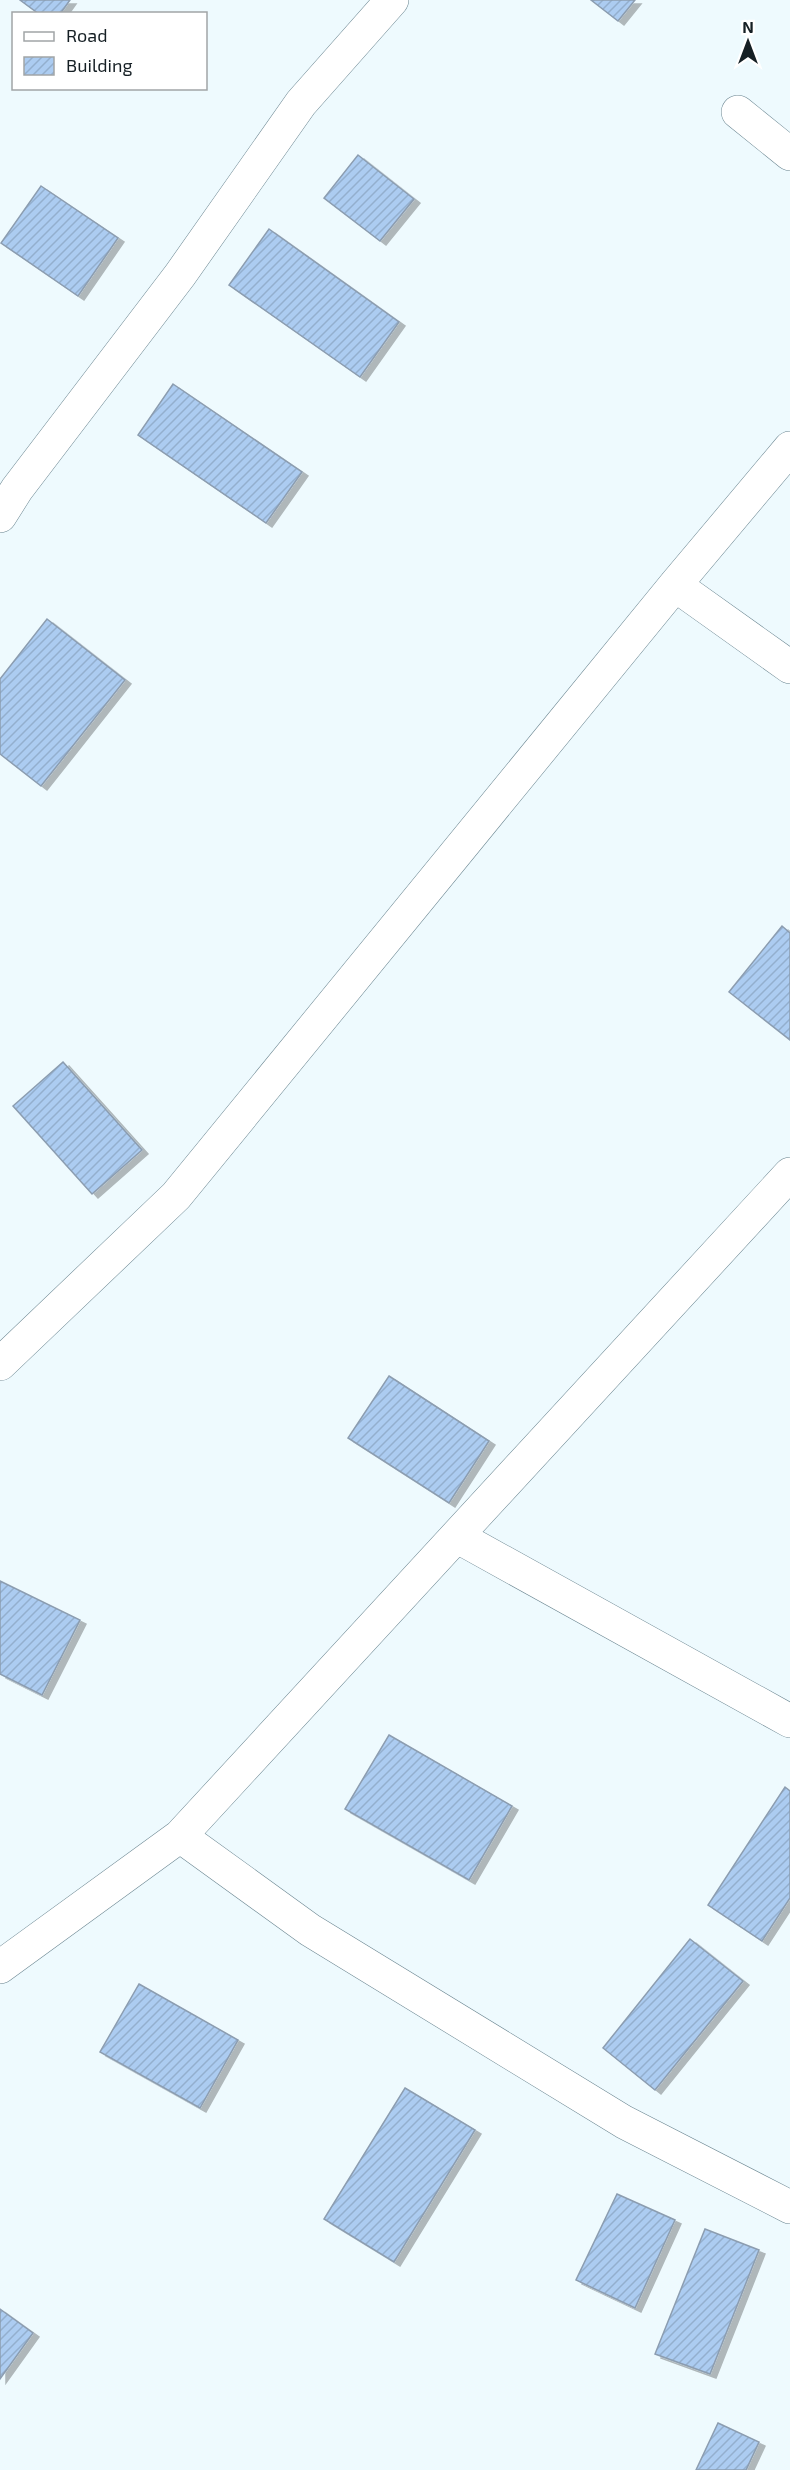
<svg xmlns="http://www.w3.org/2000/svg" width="790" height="2470" viewBox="0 0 790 2470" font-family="'Exo 2',sans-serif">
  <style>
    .building { fill: url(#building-hatch); stroke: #8c9db0; stroke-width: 1.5; filter: url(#shadow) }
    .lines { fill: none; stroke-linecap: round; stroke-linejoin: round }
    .minor-casing { stroke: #6b8691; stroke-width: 34 }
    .minor { stroke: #fff; stroke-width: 33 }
  </style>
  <defs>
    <pattern id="building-hatch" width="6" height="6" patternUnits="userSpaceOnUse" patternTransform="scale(1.5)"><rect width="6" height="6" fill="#acccf1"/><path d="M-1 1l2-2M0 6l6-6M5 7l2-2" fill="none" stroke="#93afce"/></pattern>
    <filter id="shadow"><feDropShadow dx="6" dy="4" stdDeviation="0" flood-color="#0004"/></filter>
  </defs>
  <rect width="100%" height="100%" fill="#eefafe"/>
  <path class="building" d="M20,0H70L60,14H39Z
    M591,0H635L618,21Z
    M358,155L414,199L380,241L324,198Z
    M41,186L118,238L78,296L1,243Z
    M269,229L399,322L360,377L229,285Z
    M173,384L302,472L266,523L138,435Z
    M47,619L125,680L41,786L0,754V679Z
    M782,926L790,933V1040L729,992Z
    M63,1062L142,1150L92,1194L13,1106Z
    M389,1376L489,1441L449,1503L348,1438Z
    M0,1581L80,1620L42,1695L0,1674Z
    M389,1735L512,1806L469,1880L345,1809Z
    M785,1787L790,1791V1898L762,1941L708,1905Z
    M690,1939L743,1981L655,2090L603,2048Z
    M139,1984L238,2040L200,2108L100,2052Z
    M405,2088L475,2130L394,2262L324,2219Z
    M617,2194L675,2220L635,2308L576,2280Z
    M705,2229L759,2250L710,2374L655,2354Z
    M0,2309L33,2333L0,2379Z
    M718,2423L759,2442L746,2470H696Z"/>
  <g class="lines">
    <defs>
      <path id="minor" d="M738,112L790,154
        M0,516L17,489L180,275L301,103L392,0
        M675,585L790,667
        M0,1364L176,1196L675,585L790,448
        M458,1537L790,1721
        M180,1836L310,1930L624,2122L790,2207
        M0,1967L180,1836L790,1174"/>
    </defs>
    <use href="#minor" class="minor-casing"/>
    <use href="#minor" class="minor"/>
  </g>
  <rect x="12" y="12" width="195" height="78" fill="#ffffff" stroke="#a1a5a7" stroke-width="1.5"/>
  <rect x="24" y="32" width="30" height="9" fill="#ffffff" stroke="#a1a5a7" stroke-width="1.5"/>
  <text x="66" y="42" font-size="18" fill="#151f24">Road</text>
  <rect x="24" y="57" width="30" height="18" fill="url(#building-hatch)" stroke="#a1a5a7" stroke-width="1.5"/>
  <text x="66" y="72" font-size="18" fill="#151f24">Building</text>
  <g transform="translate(748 42)" stroke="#ffffff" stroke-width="4.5" paint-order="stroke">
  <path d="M0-4.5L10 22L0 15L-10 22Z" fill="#151f24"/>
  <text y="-9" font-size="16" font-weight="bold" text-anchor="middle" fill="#151f24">N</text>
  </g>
</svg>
